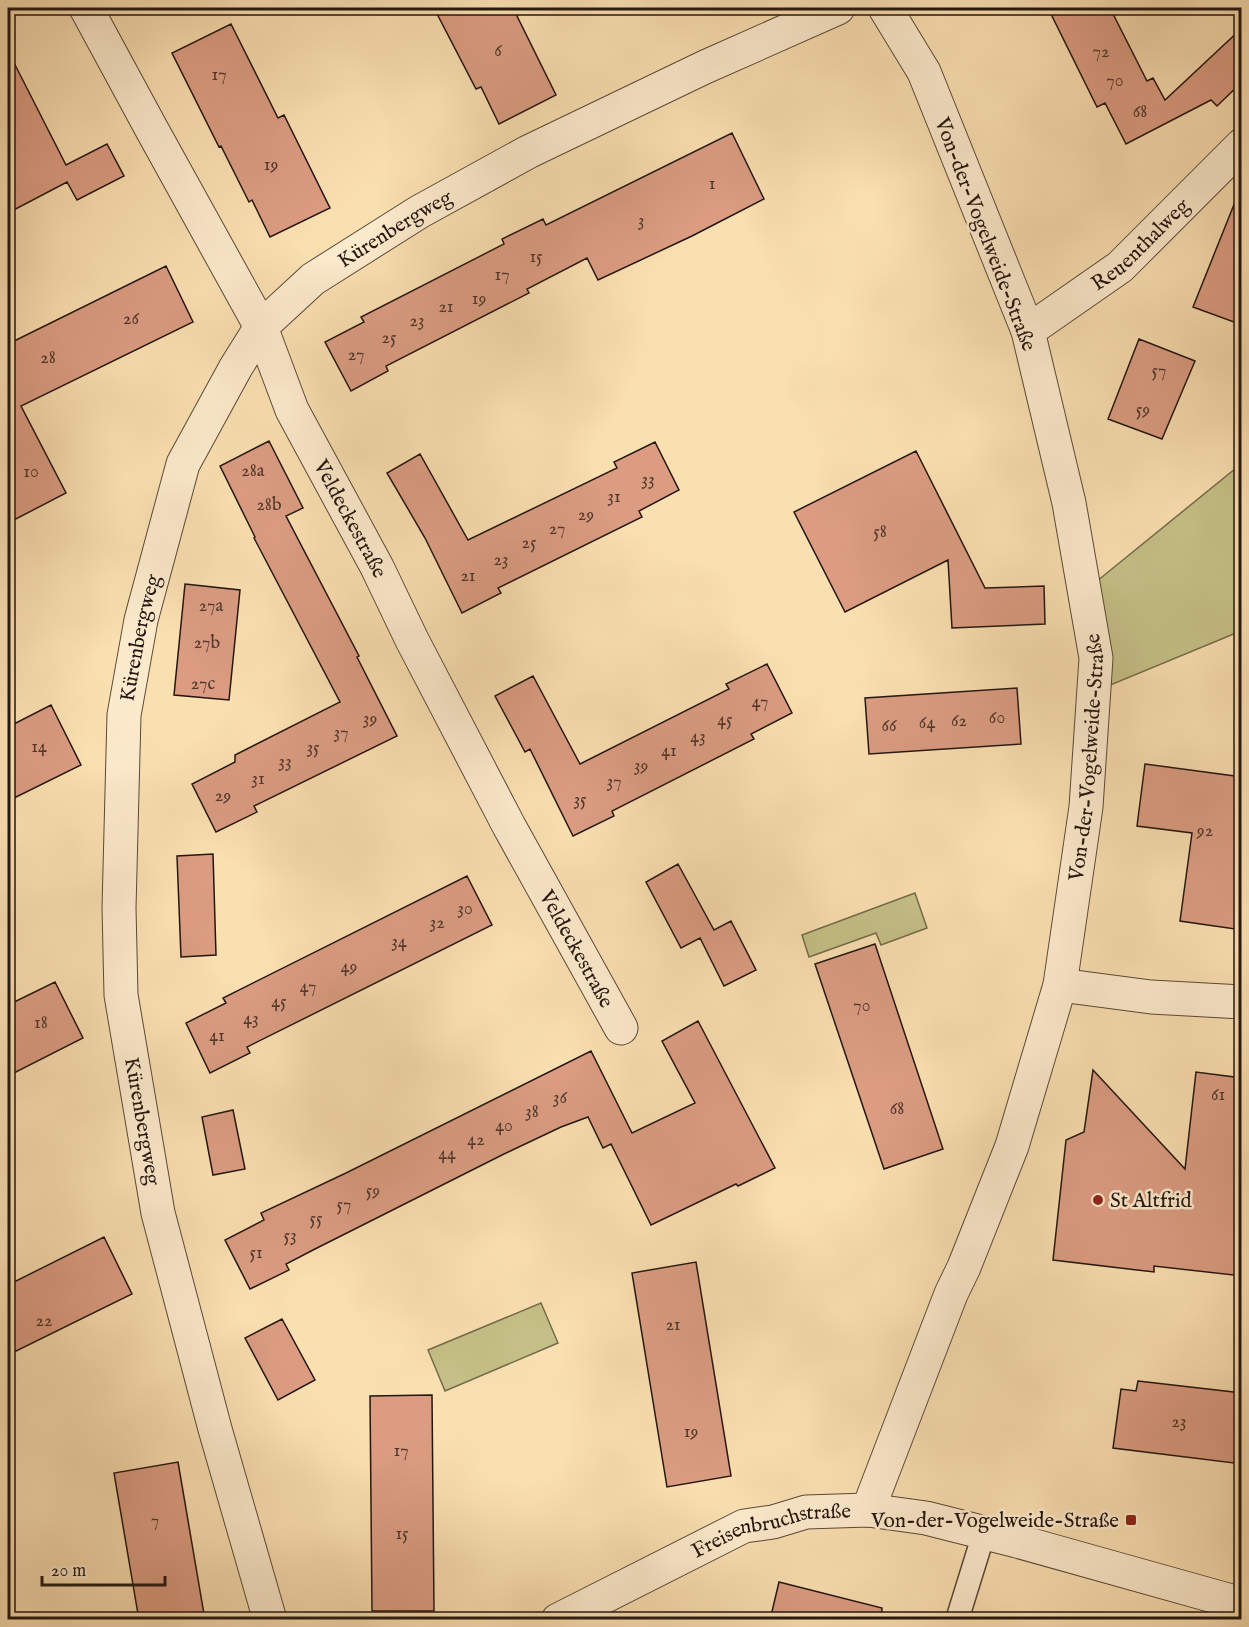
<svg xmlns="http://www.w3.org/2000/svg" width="1249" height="1627" viewBox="0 0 1249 1627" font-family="'IM FELL English',serif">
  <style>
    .green { fill: #c5c087; stroke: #746b4c; stroke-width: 1.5 }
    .building { fill: #db9c82; stroke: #231610; stroke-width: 1.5 }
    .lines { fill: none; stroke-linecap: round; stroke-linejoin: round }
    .service-casing { stroke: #594838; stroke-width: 25 }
    .minor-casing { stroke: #594838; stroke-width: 35 }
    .service { stroke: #fceacc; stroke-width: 22 }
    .minor { stroke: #fceacc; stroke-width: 33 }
    .poi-dot { fill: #8f2418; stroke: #fceacc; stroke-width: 2 }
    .labels { text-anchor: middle; stroke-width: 5; stroke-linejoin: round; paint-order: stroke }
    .number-label { font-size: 18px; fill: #51382c }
    .street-label { font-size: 21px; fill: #231610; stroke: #fceacc }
    .poi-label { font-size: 21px; fill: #231610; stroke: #fceacc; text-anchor: start }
  </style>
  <rect width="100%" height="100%" fill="#fadfb1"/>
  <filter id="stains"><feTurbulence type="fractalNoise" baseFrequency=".00333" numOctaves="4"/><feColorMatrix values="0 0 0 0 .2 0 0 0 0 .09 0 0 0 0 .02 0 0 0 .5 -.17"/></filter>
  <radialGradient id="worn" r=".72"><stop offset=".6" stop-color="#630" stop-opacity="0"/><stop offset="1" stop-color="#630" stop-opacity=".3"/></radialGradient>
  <path class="green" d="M1241,464V631L1096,691L1086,590Z
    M915,893L927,928L881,945L876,933L809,957L802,935Z
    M541,1303L558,1343L445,1391L428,1350Z"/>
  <path class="building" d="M434,8H513L556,95L499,124L481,87L476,89Z
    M1048,8H1110L1147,81L1153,78L1165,100L1242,28V82L1217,106L1211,100L1126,144L1105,103L1097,107Z
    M231,24L278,118L284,115L330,208L270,237L252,200L249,202L221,146L219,147L172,53Z
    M8,51L66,165L107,144L124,176L77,200L67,182L8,213Z
    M732,133L764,199L692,236L598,280L587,258L527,289L529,293L386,366L388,371L351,391L325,342L364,322L361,317L504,244L502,239L543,219L546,225Z
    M1239,192H1242V325L1193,307Z
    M166,266L193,322L21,406L66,493L8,523V344Z
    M1139,339L1195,361L1162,439L1108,419Z
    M269,441L303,508L286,516L359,656L357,657L397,736L254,806L257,812L216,832L192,784L235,762V755L340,702L254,538L255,537L220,466Z
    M655,442L679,490L639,511L642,517L498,588L501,593L462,613L425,538L387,473L420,454L468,540L617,468L614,462Z
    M916,451L985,588L1044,586L1045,624L952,628L948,560L845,612L794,512Z
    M185,584L240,590L229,700L174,695Z
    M767,664L792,713L751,734L754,739L612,811L614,816L573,836L530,749L525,752L495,696L533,676L580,764L729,689L726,684Z
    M1017,688L1021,744L869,754L865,698Z
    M51,705L81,765L8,801V727Z
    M1145,764L1242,777V930L1180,921L1192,833L1137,826Z
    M213,854L216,955L181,957L177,856Z
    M678,864L714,930L731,921L756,970L724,986L700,938L681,948L646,882Z
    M467,876L492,925L247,1047L250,1053L210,1073L186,1023L226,1003L223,998Z
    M875,944L943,1149L884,1169L815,964Z
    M55,982L83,1038L8,1076V1005Z
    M698,1021L775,1168L738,1186L736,1184L651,1225L611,1144L603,1148L588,1117L561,1127L502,1155L315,1249L286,1264L289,1270L250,1289L225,1240L264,1220L261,1213L346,1173L591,1051L632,1133L695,1103L662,1041Z
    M1093,1070L1185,1169L1196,1072L1242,1078V1276L1154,1266V1272L1053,1260L1066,1140L1084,1132Z
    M233,1110L245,1169L213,1175L202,1117Z
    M104,1237L132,1294L8,1355V1285Z
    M696,1262L731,1476L667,1487L632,1273Z
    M282,1319L315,1380L278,1400L245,1338Z
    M1138,1381L1242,1393V1464L1113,1448L1121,1389L1136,1391Z
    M432,1395L434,1611H372L370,1396Z
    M178,1462L205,1620H139L114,1473Z
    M779,1582L882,1608L881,1620H770Z"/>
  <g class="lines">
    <defs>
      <path id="service" d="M957,1620L984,1533"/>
      <g id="minor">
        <path id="s1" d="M86,8L151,128L261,327L292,410L377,567L412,640L509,826L621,1028"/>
        <path id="s2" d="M1028,331L1120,267L1242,145"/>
        <path d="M1060,985L1151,997L1242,1002"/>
        <path id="s3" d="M868,1510L951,1294L964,1267L1012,1146L1060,985L1086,807L1096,658L1069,503L1028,331L924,72L885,8"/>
        <path id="s4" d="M270,1620L215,1429L158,1213L121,995L119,908L124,715L141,620L183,464L236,367L261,327L313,279L419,212L528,152L705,67L838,8"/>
        <path id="s5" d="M558,1620L744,1526L773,1522L806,1512L868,1510L926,1518L1017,1541L1242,1604"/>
      </g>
    </defs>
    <use href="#service" class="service-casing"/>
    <use href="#minor" class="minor-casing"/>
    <use href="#service" class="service"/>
    <use href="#minor" class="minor"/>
  </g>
  <g class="poi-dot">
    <circle cx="1098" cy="1200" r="6"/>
    <rect x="1125" y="1514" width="12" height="12" rx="3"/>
  </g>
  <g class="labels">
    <g class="number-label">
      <text x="498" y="56">6</text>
      <text x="1101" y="57">72</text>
      <text x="219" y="80">17</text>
      <text x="1115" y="86">70</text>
      <text x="1140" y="117">68</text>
      <text x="271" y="170">19</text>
      <text x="712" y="189">1</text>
      <text x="641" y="226">3</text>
      <text x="536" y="262">15</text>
      <text x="502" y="280">17</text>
      <text x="479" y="304">19</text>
      <text x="446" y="312">21</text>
      <text x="131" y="324">26</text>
      <text x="417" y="326">23</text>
      <text x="389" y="343">25</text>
      <text x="356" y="360">27</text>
      <text x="48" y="363">28</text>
      <text x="1159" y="376">57</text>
      <text x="1143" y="415">59</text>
      <text x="253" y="476">28a</text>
      <text x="31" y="477">10</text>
      <text x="648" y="485">33</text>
      <text x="614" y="502">31</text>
      <text x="269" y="510">28b</text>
      <text x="586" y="520">29</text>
      <text x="557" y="534">27</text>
      <text x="880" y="537">58</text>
      <text x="529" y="548">25</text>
      <text x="501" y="565">23</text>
      <text x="468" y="581">21</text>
      <text x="211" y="611">27a</text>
      <text x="207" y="648">27b</text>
      <text x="203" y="689">27c</text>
      <text x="760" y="707">47</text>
      <text x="997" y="723">60</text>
      <text x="370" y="724">39</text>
      <text x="725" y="725">45</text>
      <text x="959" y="726">62</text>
      <text x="927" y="728">64</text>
      <text x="889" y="731">66</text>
      <text x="341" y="738">37</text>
      <text x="698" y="742">43</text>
      <text x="39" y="752">14</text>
      <text x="313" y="753">35</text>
      <text x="669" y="756">41</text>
      <text x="285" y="767">33</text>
      <text x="641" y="771">39</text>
      <text x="258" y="784">31</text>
      <text x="614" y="787">37</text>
      <text x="223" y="801">29</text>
      <text x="580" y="805">35</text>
      <text x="1205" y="836">92</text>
      <text x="465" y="914">30</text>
      <text x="437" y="928">32</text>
      <text x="399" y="947">34</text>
      <text x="349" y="972">49</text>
      <text x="308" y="992">47</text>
      <text x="279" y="1007">45</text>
      <text x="862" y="1011">70</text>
      <text x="251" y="1024">43</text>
      <text x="41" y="1028">18</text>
      <text x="217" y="1041">41</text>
      <text x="1218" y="1100">61</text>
      <text x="560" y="1103">36</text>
      <text x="897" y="1114">68</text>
      <text x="532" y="1117">38</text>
      <text x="504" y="1131">40</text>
      <text x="476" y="1145">42</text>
      <text x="447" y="1159">44</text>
      <text x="373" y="1196">59</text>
      <text x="344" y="1210">57</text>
      <text x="316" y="1224">55</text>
      <text x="290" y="1241">53</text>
      <text x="256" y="1258">51</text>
      <text x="44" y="1326">22</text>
      <text x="673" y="1330">21</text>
      <text x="1179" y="1427">23</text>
      <text x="691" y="1437">19</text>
      <text x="401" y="1456">17</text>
      <text x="155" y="1526">7</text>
      <text x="402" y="1539">15</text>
    </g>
    <g class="street-label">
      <text dy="7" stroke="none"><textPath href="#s4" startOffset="1506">Kürenbergweg</textPath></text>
      <text transform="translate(986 234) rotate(69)" y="7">Von-der-Vogelweide-Straße</text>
      <text dy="7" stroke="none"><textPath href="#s2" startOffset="142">Reuenthalweg</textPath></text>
      <text dy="7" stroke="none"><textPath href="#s1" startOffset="576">Veldeckestraße</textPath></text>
      <text dy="7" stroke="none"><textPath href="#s4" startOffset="1002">Kürenbergweg</textPath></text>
      <text dy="7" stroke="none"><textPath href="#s3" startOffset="789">Von-der-Vogelweide-Straße</textPath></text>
      <text dy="7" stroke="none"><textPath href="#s1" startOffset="1062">Veldeckestraße</textPath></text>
      <text transform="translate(143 1121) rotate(80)" y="7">Kürenbergweg</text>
      <text dy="7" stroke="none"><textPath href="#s5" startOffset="234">Freisenbruchstraße</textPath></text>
    </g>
    <g class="poi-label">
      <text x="1110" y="1207">St Altfrid</text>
      <text x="1119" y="1527" text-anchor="end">Von-der-Vogelweide-Straße</text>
    </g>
  </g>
  <rect width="1249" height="1627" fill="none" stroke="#fadfb1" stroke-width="30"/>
  <rect x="9" y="9" width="1231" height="1609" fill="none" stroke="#231610" stroke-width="3"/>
  <rect x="15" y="15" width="1219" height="1597" fill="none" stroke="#231610" stroke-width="1.5"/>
  <path d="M42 1576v9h123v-9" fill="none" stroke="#231610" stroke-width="3"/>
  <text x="51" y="1576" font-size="18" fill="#231610" stroke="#fceacc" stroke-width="4.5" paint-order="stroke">20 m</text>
  <rect width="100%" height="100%" filter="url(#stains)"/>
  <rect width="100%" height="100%" fill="url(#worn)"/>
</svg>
